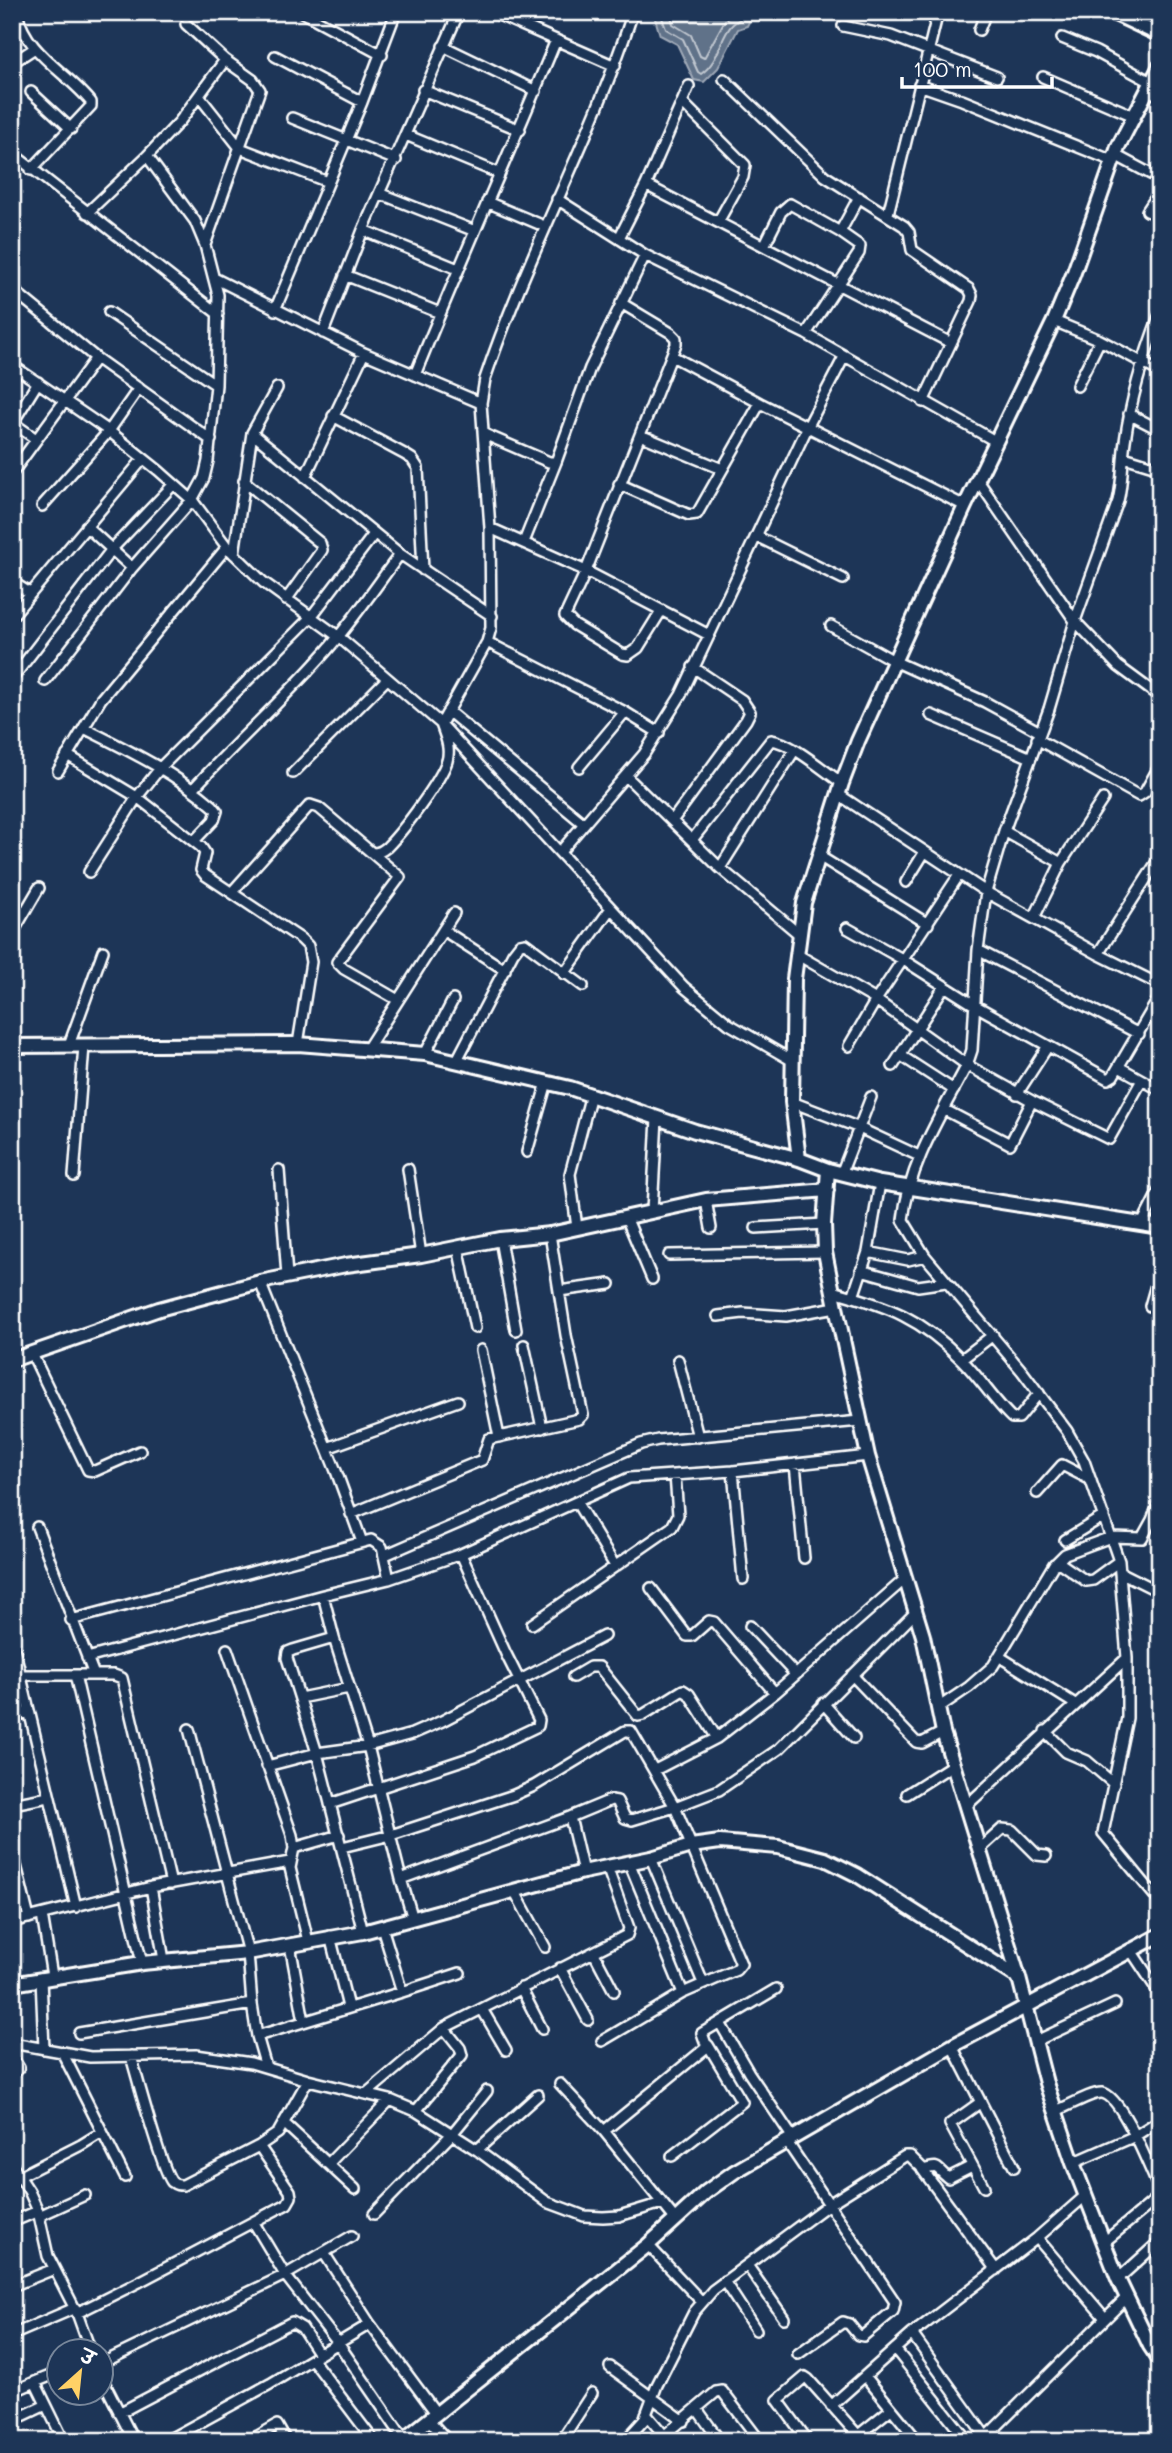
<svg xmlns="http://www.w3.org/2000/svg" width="1172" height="2453" viewBox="0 0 1172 2453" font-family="Mali,'Playpen Sans Deva',sans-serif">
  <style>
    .water { fill: #617289; stroke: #a0aab8; stroke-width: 2 }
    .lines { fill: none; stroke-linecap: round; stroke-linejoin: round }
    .shore { stroke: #c0c7d0; stroke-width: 2 }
    .street-casing { stroke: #fff; stroke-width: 14 }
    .secondary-casing { stroke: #fff; stroke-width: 18 }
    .street { stroke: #1d3557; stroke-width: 9 }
    .secondary { stroke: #1d3557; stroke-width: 12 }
  </style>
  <rect width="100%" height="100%" fill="#1d3557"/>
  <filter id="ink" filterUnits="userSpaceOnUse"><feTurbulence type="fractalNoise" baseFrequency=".0143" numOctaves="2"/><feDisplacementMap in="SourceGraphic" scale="14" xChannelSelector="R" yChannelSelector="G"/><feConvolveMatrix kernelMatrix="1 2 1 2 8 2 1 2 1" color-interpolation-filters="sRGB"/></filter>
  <g filter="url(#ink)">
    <path class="water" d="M653,12H754L747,26L738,29L718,68L704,82L694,80L677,44L660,35Z"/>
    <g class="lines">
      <path class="shore" d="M660,12L666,29L683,39L698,72L701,74C721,60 719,37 733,24C739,19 742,20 746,12
        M670,12L673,24L691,35L700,56L704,58L725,20L736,12"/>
      <defs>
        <path id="street" d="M17,12C25,53 67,72 91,102V106L31,170
          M302,12L382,55
          M492,12L615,66
          M186,24L225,60L253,80L260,90L205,245
          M843,26L891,36L997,77
          M979,30L986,12
          M1062,38L1096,52L1151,82
          M443,46L536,91
          M275,56L362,102
          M12,63L35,48
          M1043,77L1134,116
          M724,79L825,176L904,226L909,232L912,250L969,289L972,295L971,301L923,402
          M919,85L962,100L1113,161
          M423,90L520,130
          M1147,90L1160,96
          M31,92L71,129
          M199,96L240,148L328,182
          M682,102L745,165L743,177L718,222
          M292,118L396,160
          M406,135L498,173
          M12,153L218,314
          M1115,155L1160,179
          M646,185L951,343
          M1160,191L1147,211L1160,216
          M381,194L475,231
          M557,199L645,255L806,334L995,441
          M487,202L544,226
          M87,213L147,156L180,121L225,60
          M888,214L938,12
          M363,230L458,269
          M840,232L859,197
          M619,238L646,185L689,86
          M764,246L781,212L790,204L840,232L860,246L859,253L806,334
          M345,275L440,313
          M214,278L364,353L481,403
          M12,289L96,358L211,440
          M621,303L671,333L676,338V344L586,571L565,616L574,625L622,654L628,655L638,648L661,611
          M275,310L362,102L396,12
          M109,312L216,385
          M1160,314C1144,355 1131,397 1125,441C1122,461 1123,481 1118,501L1075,621L1049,709L1004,831L986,892L978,950L972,1050L967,1065C941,1115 909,1164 903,1220L925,1256L1022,1371L1067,1431L1084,1461L1119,1561L1127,1658V1718L1103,1833L1160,1902
          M1054,321L1100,340L1160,372
          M323,333L363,230L459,12
          M672,356L760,403L965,506
          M12,365L109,431L158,470L192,500L227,547L263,582L339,637L441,724L684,987L729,1024L793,1061
          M415,375C460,263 510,152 556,40
          M1077,386L1100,340
          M1129,414L1160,430
          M333,416L404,454L412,459L418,468L423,570
          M13,423L36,439
          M12,424L38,382
          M252,433L400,554L492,616
          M484,434L549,462H556L590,368L645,255
          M640,435L722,469
          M1124,457L1160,468
          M12,473L96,358
          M305,477L364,353
          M977,479L1075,621L1118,666L1160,697
          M244,481L320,543L322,550L286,600
          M619,484L689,515L697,514L760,403
          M42,506L109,431L139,388
          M86,526L132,568
          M490,528L586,571L709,635
          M756,536L843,579
          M524,542L556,462
          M234,554L252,433L277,388
          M12,582L30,593
          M12,616L143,459
          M831,626L894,661L985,702L1040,732
          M487,642L625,712L659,733
          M12,679L112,549L174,484
          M45,681L132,568L192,500L204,478L208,461L216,385L218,295L205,245L195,221L147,156
          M448,711L584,824
          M931,715L1031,758
          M84,728C130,751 174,772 213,806L217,811L214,820L194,841
          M1037,739L1139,796L1145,792L1160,765
          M67,755L137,797L201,847L205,853L201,870L205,875L301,939L308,946L311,962L298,1044
          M579,767L625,712
          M58,771L101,699L227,547
          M293,773L386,680
          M627,777L720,868L800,935
          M193,789C234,744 280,703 321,657C350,625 374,589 400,554
          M838,794L986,892L1098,954L1160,985
          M672,821L746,720L750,712L742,700L693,667
          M1004,831L1061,863
          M692,840L771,740C791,742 824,771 842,783
          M560,852L644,754L681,695L808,426L844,357
          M372,853L400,877L337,962L344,969L398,1000
          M819,856L928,924
          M720,868L794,751
          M89,872L137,797L161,767L311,617L374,534
          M906,882L924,853
          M232,892L310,805L319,808L372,853C379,853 382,851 387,847C403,831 440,782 447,761C451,748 445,736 441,724L487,642L491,628L490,528L481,403L485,379C527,254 592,138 633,12
          M1034,918L1061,863L1103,799
          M847,928L902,959L976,1006L1108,1079L1113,1076L1160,996
          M443,930L505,970
          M12,934L39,888
          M978,950L1139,1034
          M1098,954L1160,857
          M798,955L876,1000L967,1065L1032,1101L1109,1139L1142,1080
          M564,974L611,908
          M69,1045L103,951
          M849,1046L876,1000L959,875
          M367,1049L454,913
          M425,1054L453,1000
          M900,1055L954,1090
          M456,1062L513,953L520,944L525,943L583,986
          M893,1066L944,987
          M1119,1067L1160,1090
          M1017,1094L1048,1046
          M792,1102L857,1127L919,1156
          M945,1110L1010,1144L1032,1101
          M527,1152L547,1082
          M408,1169L421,1255
          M279,1170L287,1276
          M841,1174L871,1097
          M74,1176L84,1046
          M706,1200L711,1228
          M652,1211L657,1118
          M626,1217L652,1279
          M1142,1224L1160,1189
          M577,1228L570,1174L591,1094
          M756,1228L824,1224
          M500,1239L516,1330
          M458,1247L475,1328
          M868,1252L908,1260L925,1256
          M669,1255L825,1252
          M861,1270L918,1286L946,1282
          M260,1282L336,1471L362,1542
          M559,1291L610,1284
          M833,1291C888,1306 921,1318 962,1360C980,1378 994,1401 1012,1418H1019L1039,1393
          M853,1297L868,1252L880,1183
          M1150,1306L1160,1271
          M718,1316L743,1313L786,1316L836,1307
          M524,1345L542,1428
          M481,1350L499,1437
          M32,1354L88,1470L95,1471L140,1451
          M962,1359L993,1335
          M678,1360L698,1437
          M327,1448L458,1401
          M795,1464L804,1558
          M733,1471L743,1579
          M1037,1493L1062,1465L1091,1480
          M577,1503L615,1566
          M351,1514L482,1460L489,1439L579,1419L583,1415L566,1335L550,1234
          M37,1527L94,1675
          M1065,1540L1104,1516
          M385,1555L641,1444L658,1440L860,1421
          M1056,1563L1065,1554L1111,1537L1142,1538L1152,1520L1160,1500
          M1122,1573L1160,1592
          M651,1588L687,1636H692L709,1621L714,1622L775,1693
          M323,1595L334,1638L368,1746L401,1879L570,1817L611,1800L617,1801L625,1818L632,1820L675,1807L719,1790L779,1749L915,1613
          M71,1620L371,1540L382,1547L389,1579
          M532,1624L672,1527L678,1515L675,1475
          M750,1626L795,1674
          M334,1638L293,1650L288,1652L287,1658L317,1753L363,1932
          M12,1639L76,1907
          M227,1649L292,1835L294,1848L290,1868L308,1941
          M1000,1657L1075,1704
          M87,1658L323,1595L389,1579L461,1554L629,1478L733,1471L868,1456
          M21,1675H114L122,1678L171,1884
          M75,1675L142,1963
          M852,1675L916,1742L922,1743L943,1732
          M573,1677L590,1667H599L638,1716L643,1715L683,1690L689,1694L717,1738
          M300,1698L349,1688
          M823,1703L854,1738
          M938,1708L969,1687L993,1666L1054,1564L1060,1563L1086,1581L1093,1580L1119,1561
          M12,1716L29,1712
          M189,1729L248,1953L252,2004L257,2036L266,2067
          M1045,1731L1066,1752L1087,1761L1114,1784
          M267,1766L317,1753L368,1746L412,1734L442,1721L604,1636
          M655,1770L717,1738L775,1693L905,1579
          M907,1794L954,1764
          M12,1804L49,1797
          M330,1804L475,1756L538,1726L539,1720L506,1654L461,1554
          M966,1806L1127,1658
          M570,1817L583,1872
          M342,1847L391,1835L514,1795L534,1786L625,1731H631L675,1807L741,1964L736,1970L683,1993L602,2041
          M294,1848L339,1835
          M12,1849L29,1918
          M980,1849L1002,1829L1012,1830L1037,1855L1046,1856
          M651,1858L703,1983
          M629,1862L683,1993
          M401,1879L413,1919
          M151,1887L164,1960
          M515,1892L545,1947
          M42,1915L52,1976
          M12,1922L151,1887L290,1862
          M382,1927L402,1992L460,1973
          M330,1936L348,2007
          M290,1945L304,2021
          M1130,1949L1160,1994
          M594,1953L614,1991
          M560,1968L588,2020
          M41,1978L44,2049
          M521,1988L542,2029
          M482,2009L506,2050
          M720,2023L749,2073L793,2138
          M79,2033L252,2004
          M257,2036L402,1992
          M1036,2041L1115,2004
          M12,2043L90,2057L196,2055L251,2063L308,2080L390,2100L416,2111L477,2150L547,2202L566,2209L584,2216L603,2217L619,2216L662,2203
          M952,2046L1014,2167
          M63,2054L125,2177
          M131,2056C137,2077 162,2171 172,2182C176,2185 178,2185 183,2185L259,2146L278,2133L308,2080
          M12,2057L19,2068L12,2075
          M560,2084L604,2131L675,2219
          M366,2094L444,2028L627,1935L629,1928L607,1867
          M981,2102L950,2124L984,2187
          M416,2111L462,2055L460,2048L444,2028
          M1056,2111C1067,2107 1092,2092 1102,2093C1122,2095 1151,2172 1160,2191
          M285,2124L355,2189
          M604,2131L707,2047L702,2033L776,1989
          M787,2142L895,2302L893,2311L863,2336L858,2335L849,2324L843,2322L798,2354
          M477,2150L538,2095
          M672,2156L742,2102L708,2045
          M1073,2163L1135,2136L1160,2120
          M328,2164L390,2100
          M12,2165L29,2191L38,2211L48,2256L77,2313L91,2352
          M922,2169L996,2270
          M12,2180L81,2145L102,2132
          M374,2214L452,2134L487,2091
          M39,2216L85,2195
          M12,2222L38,2211
          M254,2223L285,2275L338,2343L404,2439
          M1037,2238L1105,2318
          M1103,2243L1160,2196
          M648,2245L702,2302
          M324,2253L370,2324L436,2413
          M747,2265L784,2318
          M1118,2279L1160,2241
          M724,2281L756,2330
          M12,2286L54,2269
          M77,2313L139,2282L287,2204L291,2197L290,2191L259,2146
          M912,2334L986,2437
          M12,2335L75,2308
          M895,2349L968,2441
          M312,2359L374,2441
          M102,2363L285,2275L352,2236
          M610,2367L684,2421
          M865,2376L918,2441
          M102,2378L134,2441
          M35,2382L60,2372
          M12,2392L35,2382L64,2441
          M831,2406L912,2334L1037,2238L1085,2196
          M697,2409L720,2441
          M119,2413L292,2322L302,2328L319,2354
          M646,2414L669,2441
          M428,2419L448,2441
          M12,2421L46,2405
          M993,2430L1004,2441
          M665,2435L716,2392L722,2391L760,2441
          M166,2441L270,2384L370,2324
          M249,2441L277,2425L286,2441
          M567,2441L564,2436L592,2393
          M625,2441L644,2420L657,2385L694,2312L713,2290L829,2204L905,2156H910L924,2170C940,2164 936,2169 948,2178L972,2166
          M808,2441L778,2400L805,2377L808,2379L863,2441
          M851,2441L891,2409
          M982,2441L1127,2297"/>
        <path id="secondary" d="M1111,12L1160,35
          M12,1046L298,1044L425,1054L570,1088L695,1131L799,1159L828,1170L880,1183L1160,1227
          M799,1159L792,1102L794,979L804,903L842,783L858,741L965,506L1054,321L1073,275L1118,147L1160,66
          M828,1170L824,1224L825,1252L836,1307L868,1456L923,1636L943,1732L1019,1978L1046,2083L1073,2163L1118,2279L1150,2346L1160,2361
          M12,1360L159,1309L260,1282L346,1265L421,1255L500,1239L550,1234L706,1200L827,1190
          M12,1984L142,1963L248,1953L363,1932L583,1872L651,1858L691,1846L720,1842L778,1847L825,1859L857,1875L1019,1978
          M402,2441L648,2245L706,2192L734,2172L952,2046L1160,1935"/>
      </defs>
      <use href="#street" class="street-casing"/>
      <use href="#secondary" class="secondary-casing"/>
      <use href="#street" class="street"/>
      <use href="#secondary" class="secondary"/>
    </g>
  </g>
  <rect width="1172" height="2453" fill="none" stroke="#1d3557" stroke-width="42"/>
  <rect x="21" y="21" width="1130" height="2411" fill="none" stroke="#fff" stroke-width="2.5" filter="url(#ink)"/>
  <g transform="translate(80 2372) rotate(27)"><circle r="33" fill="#1d3557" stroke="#77869a" stroke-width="2"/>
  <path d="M0-5L12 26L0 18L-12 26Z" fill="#ffd166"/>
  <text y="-10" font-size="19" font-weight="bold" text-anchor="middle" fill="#ffffff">उ</text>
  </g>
  <path d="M902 77v10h150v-10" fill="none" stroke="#ffffff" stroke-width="3.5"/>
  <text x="913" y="77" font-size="21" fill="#ffffff" stroke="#1d3557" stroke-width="5" paint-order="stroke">100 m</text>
</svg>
